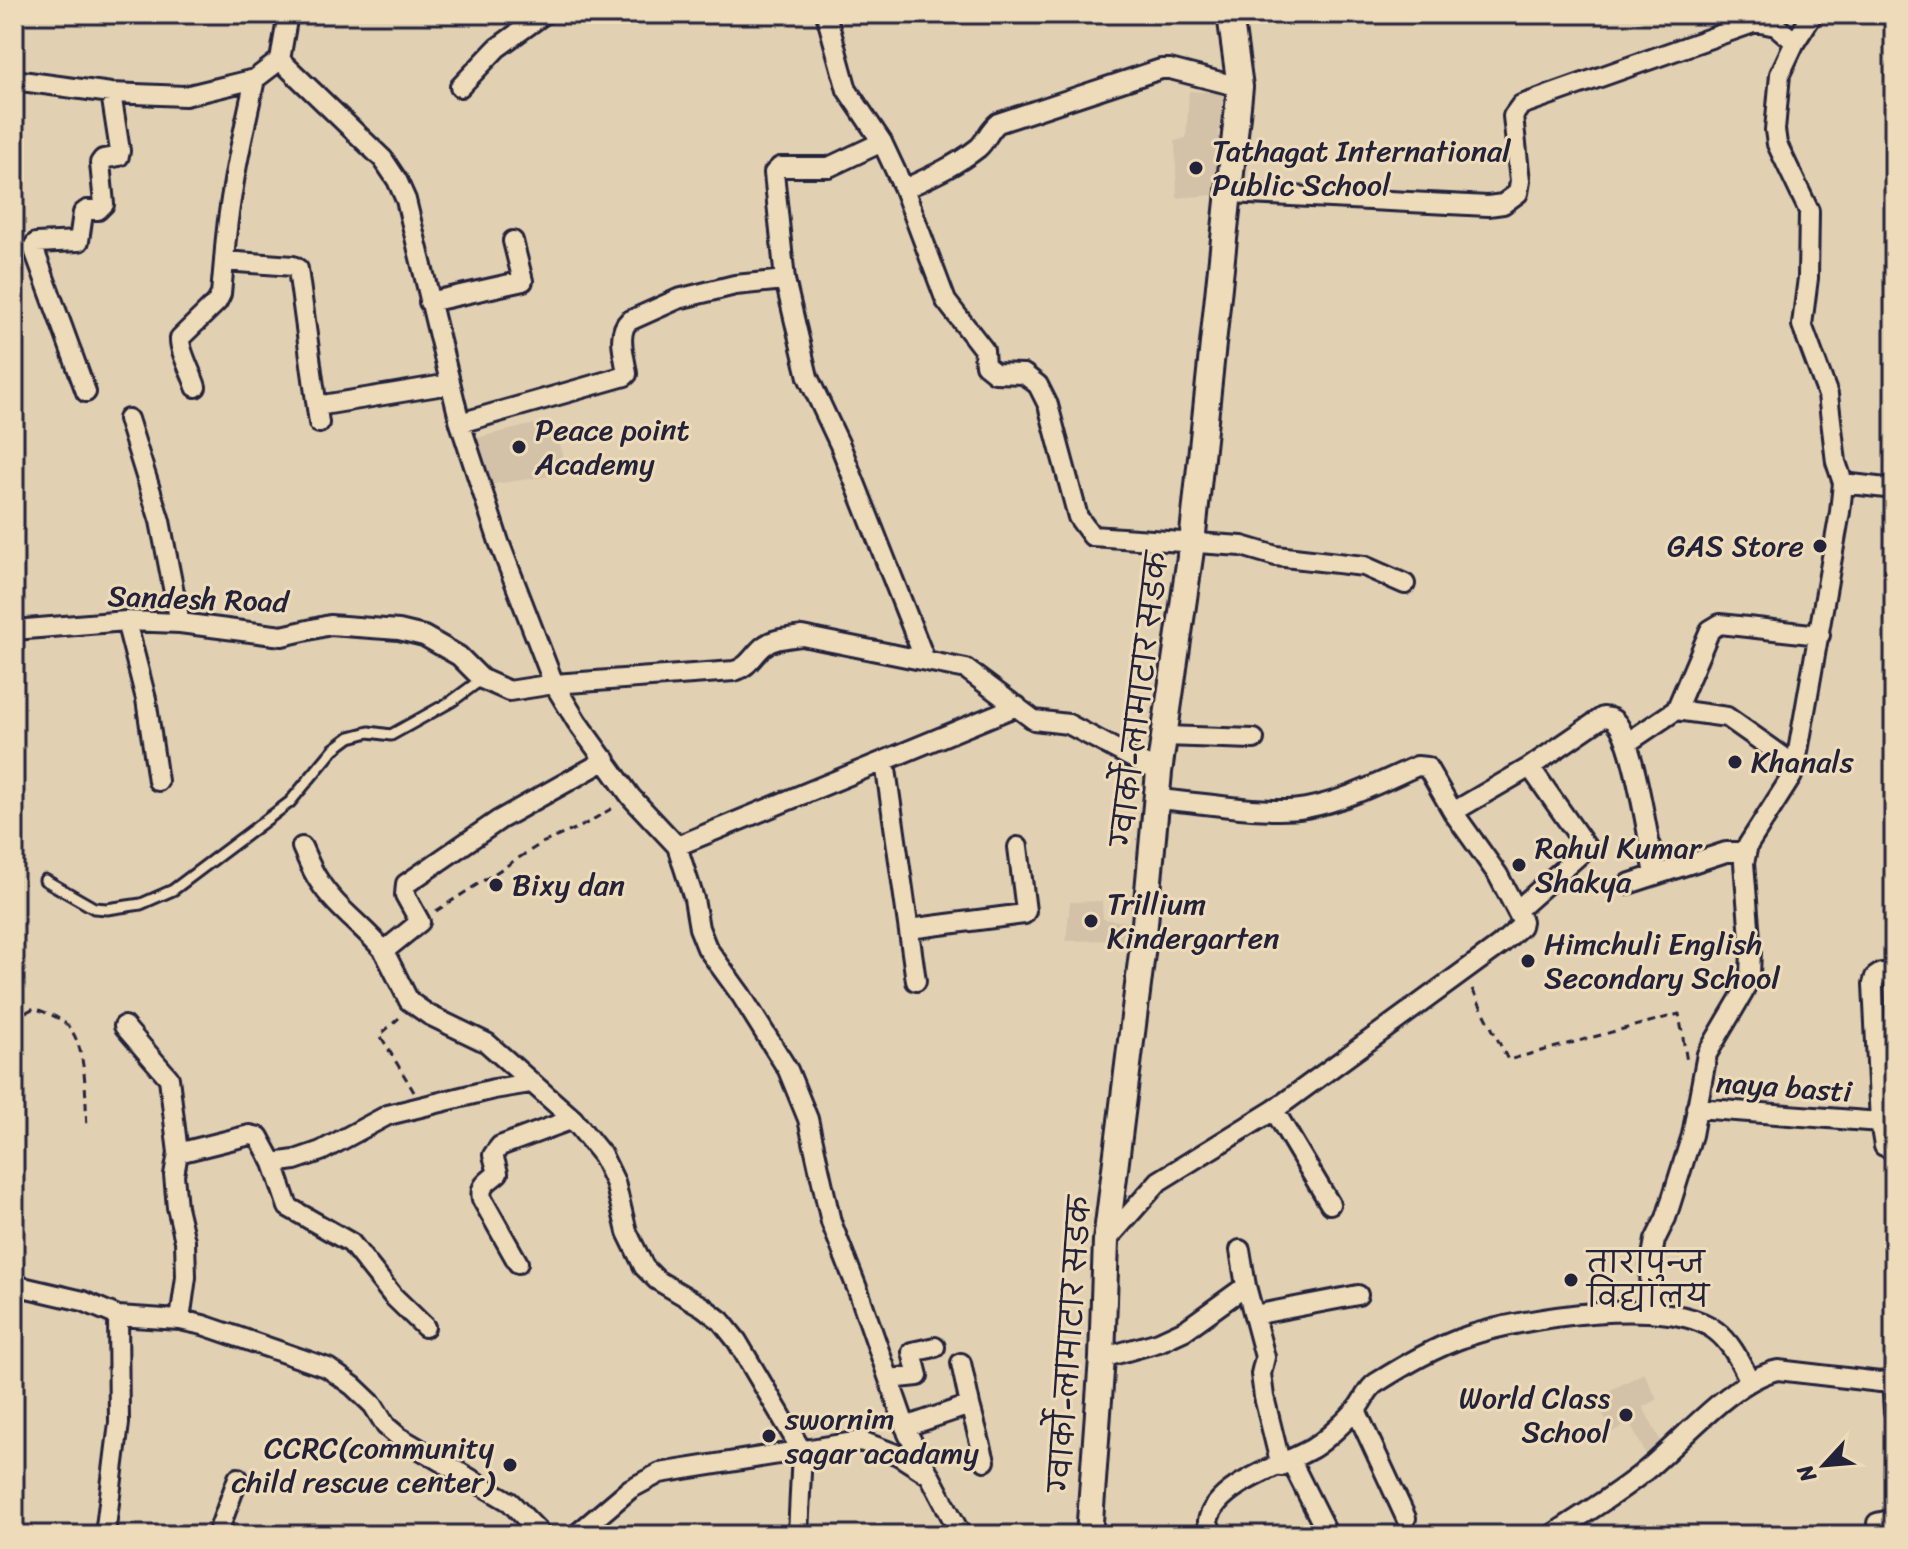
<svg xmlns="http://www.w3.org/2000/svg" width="1908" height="1549" viewBox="0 0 1908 1549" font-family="Sriracha,'Playpen Sans Deva',sans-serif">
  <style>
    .built { fill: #d3c2a8 }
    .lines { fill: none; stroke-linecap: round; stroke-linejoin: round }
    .service-casing { stroke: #22223b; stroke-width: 15 }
    .minor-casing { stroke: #22223b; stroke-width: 24 }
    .secondary-casing { stroke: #22223b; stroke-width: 30 }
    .path { stroke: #22223b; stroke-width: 3; stroke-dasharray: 8 6; stroke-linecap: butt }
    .service { stroke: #eedbb9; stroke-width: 9 }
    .minor { stroke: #eedbb9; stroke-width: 18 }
    .secondary { stroke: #eedbb9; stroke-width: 24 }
    .poi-dot { fill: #22223b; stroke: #eedbb9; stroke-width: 3 }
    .labels { text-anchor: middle; stroke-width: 6; stroke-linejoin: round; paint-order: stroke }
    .poi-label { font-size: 30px; fill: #22223b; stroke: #eedbb9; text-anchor: start }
    .street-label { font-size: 30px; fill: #22223b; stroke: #eedbb9 }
  </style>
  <rect width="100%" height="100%" fill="#e2d0b2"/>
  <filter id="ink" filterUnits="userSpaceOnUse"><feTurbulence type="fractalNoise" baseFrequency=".0125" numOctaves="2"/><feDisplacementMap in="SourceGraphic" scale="16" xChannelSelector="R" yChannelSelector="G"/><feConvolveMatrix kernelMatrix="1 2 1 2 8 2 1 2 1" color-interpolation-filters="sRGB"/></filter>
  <g filter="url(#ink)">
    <path class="built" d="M1189,91L1224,93L1218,139L1214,195L1177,198L1175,141L1186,138Z
      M552,420L564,457L557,475L487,485L476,438Z
      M1102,901L1103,919L1128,922L1124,940L1066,941L1070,902Z
      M1644,1373L1657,1399L1643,1407L1662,1444L1645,1453L1630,1423L1612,1432L1595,1398Z"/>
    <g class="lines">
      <defs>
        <path id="service" d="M45,880L94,908L107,909L141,904L173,890L290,802L334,749L350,737L369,732L391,735L452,701L482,679"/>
        <path id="minor" d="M826,14L847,90L882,142L904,189L946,301L984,350L985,365L995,373L1024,374L1038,385L1048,405L1078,517L1092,536L1242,546L1276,556L1364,566L1405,584
          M280,60L383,159L397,180L406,200L460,423L499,542L554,684L577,722L631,797L677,846L694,899L699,928L707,948L741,995L788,1070L808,1119L831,1222L859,1293L908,1434L961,1535
          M255,79C242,139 228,199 224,261L293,266L298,269L319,423
          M14,80L111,93L185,96L255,79L280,60L288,14
          M460,87L497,48L544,14
          M882,142L829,167H780L774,173L785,280L808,377L840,445L925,660
          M904,189C930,177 955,166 978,148C986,141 989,130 998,123L1161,69H1170L1240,87
          M1229,193L1488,206L1503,204L1518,193L1520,181L1513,116L1521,105L1756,22L1776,26L1795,42
          M429,302L523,281L513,241
          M196,387C192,373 179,351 180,338L217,302L221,294L224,261
          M86,392L33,247L36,243L79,241L83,213L87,210H98L104,204L100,163L103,159L119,156L120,151L111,93
          M317,406L450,384
          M128,419L160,521L180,623
          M460,423L625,376L627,374C625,357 616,333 629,321L678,299L735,285L785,280
          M1843,483L1894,489
          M126,621L146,699L158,781
          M14,630L126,621L180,623L282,636L330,625L399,630L424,636L459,656L482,679L509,691L554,684L734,671C749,667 753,655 764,646C774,638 789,638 802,636L966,669L1034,720L1068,724L1159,772
          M1676,710L1727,717L1795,765
          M1164,736L1254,739
          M1627,743L1676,710L1710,630L1720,624L1820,635
          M606,760L499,820L406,884L405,895L420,922L384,951L409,1001L429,1015L487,1043L573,1119L602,1155L615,1182L627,1232L644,1267L657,1280L703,1307L721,1321L737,1341L802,1451L798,1535
          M885,762L916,981
          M1453,812L1530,767L1603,717C1609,718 1611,717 1615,721C1634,738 1649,845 1655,874
          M677,846L1017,706
          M302,847C307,858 312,871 319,881C335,907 364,927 384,951
          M1628,884L1726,852H1746
          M1517,910L1587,848L1530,767
          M909,929L1024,914L1026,911L1018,847
          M124,1026L169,1078L178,1153L174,1175L177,1207L185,1241L186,1277L180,1320
          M1696,1108L1880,1122L1884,1146L1894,1149
          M1274,1110L1330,1204
          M1880,1122L1873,984L1875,977L1881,973H1894
          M178,1153L250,1135L259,1137L273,1163L295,1160L321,1151L388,1115L494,1089L530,1083
          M273,1163L288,1207L351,1243L393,1296L425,1327
          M1106,1241L1159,1181L1274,1110L1500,945L1521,926L1522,921L1498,875L1453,812L1427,767L1417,766C1381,782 1345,801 1306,808C1268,815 1199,802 1157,799
          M1240,1250L1246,1286L1265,1357L1261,1374L1264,1397L1281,1466
          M518,1263L482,1199C479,1185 488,1182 498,1173L493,1155L500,1146L573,1119
          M14,1285L83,1301L118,1316L119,1423L105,1535
          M1651,1311L1650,1267L1655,1240L1666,1218L1692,1135L1707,1054L1743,993L1750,975L1751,951L1744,863L1748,845L1792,776L1797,757L1840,512L1843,483L1836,462L1828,395L1802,325L1808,278L1809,211L1777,144L1775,130L1780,74L1795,42L1813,14
          M1254,1315L1358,1295
          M118,1316L180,1320L203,1325L328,1368L353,1386L373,1405L386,1426L399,1437L510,1502L542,1535
          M1102,1358L1159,1342L1185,1330L1246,1286
          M889,1379L918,1376L912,1352L935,1347
          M1892,1381L1894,1411
          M970,1405L985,1461
          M1356,1410L1406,1518
          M905,1427L970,1405L961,1363
          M1290,1459L1328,1535
          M217,1535L238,1478
          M576,1535L630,1489L660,1473L861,1441L898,1455L929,1475
          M1212,1535L1208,1521C1216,1484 1282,1466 1313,1448C1326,1440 1349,1418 1358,1407C1364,1399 1368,1388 1376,1383C1405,1365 1435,1347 1468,1336C1521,1318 1670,1294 1716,1331C1732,1343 1741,1364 1750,1381
          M1552,1535C1583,1514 1616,1495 1645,1471C1682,1441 1732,1380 1778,1370L1880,1382L1894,1380
          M1878,1535L1877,1523L1894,1519"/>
        <path id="secondary" d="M1089,1535L1102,1358L1106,1241L1143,945L1159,772L1192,543L1240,87L1230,14"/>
      </defs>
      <use href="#service" class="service-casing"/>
      <use href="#minor" class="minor-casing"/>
      <use href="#secondary" class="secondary-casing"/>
      <path class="path" d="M436,911L542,843L582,826L616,806
        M1472,989L1508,1060L1679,1014L1687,1062
        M399,1018L380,1035L414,1092
        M14,1019L34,1008C46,1013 58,1016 67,1025C88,1046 85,1100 87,1128"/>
      <use href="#service" class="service"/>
      <use href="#minor" class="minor"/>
      <use href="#secondary" class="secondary"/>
    </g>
  </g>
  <g class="poi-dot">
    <circle cx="1196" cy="168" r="8"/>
    <circle cx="519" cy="447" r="8"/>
    <circle cx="1820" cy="546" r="8"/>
    <circle cx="1735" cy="762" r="8"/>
    <circle cx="1519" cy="865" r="8"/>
    <circle cx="496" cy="885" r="8"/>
    <circle cx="1091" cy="921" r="8"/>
    <circle cx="1528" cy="961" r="8"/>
    <circle cx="1571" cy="1280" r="8"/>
    <circle cx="1626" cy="1415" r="8"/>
    <circle cx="769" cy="1436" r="8"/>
    <circle cx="510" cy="1465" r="8"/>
  </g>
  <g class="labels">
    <g class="poi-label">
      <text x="1212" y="161">Tathagat International<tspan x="1212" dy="34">Public School</tspan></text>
      <text x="535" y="440">Peace point<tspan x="535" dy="34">Academy</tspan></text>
      <text x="1804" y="556" text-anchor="end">GAS Store</text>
      <text x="1751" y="772">Khanals</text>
      <text x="1535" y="858">Rahul Kumar<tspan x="1535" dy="34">Shakya</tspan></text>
      <text x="512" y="895">Bixy dan</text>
      <text x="1107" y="914">Trillium<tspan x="1107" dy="34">Kindergarten</tspan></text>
      <text x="1544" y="954">Himchuli English<tspan x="1544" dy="34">Secondary School</tspan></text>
      <text x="1587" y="1273">तारापुन्ज<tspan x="1587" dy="34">विद्यालय</tspan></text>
      <text x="1610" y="1408" text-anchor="end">World Class<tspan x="1610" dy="34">School</tspan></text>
      <text x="785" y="1429">swornim<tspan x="785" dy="34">sagar acadamy</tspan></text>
      <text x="494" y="1458" text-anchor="end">CCRC(community<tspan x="494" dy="34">child rescue center)</tspan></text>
    </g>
    <g class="street-label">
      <text transform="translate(198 599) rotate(2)" y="10">Sandesh Road</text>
      <text transform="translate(1140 699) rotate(-83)" y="10">ग्वार्को-लामाटार सडक</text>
      <text transform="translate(1784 1087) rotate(4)" y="10">naya basti</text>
      <text transform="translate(1070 1344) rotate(-86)" y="10">ग्वार्को-लामाटार सडक</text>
    </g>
  </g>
  <rect width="1908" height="1549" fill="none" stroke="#eedbb9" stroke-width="48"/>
  <rect x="24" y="24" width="1860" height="1501" fill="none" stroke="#22223b" stroke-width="3" filter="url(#ink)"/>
  <g transform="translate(1824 1465) rotate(244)" stroke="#eedbb9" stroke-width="6" paint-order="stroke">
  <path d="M0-6L14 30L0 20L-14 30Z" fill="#22223b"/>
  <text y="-12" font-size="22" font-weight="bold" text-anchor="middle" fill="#22223b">N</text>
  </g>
</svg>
